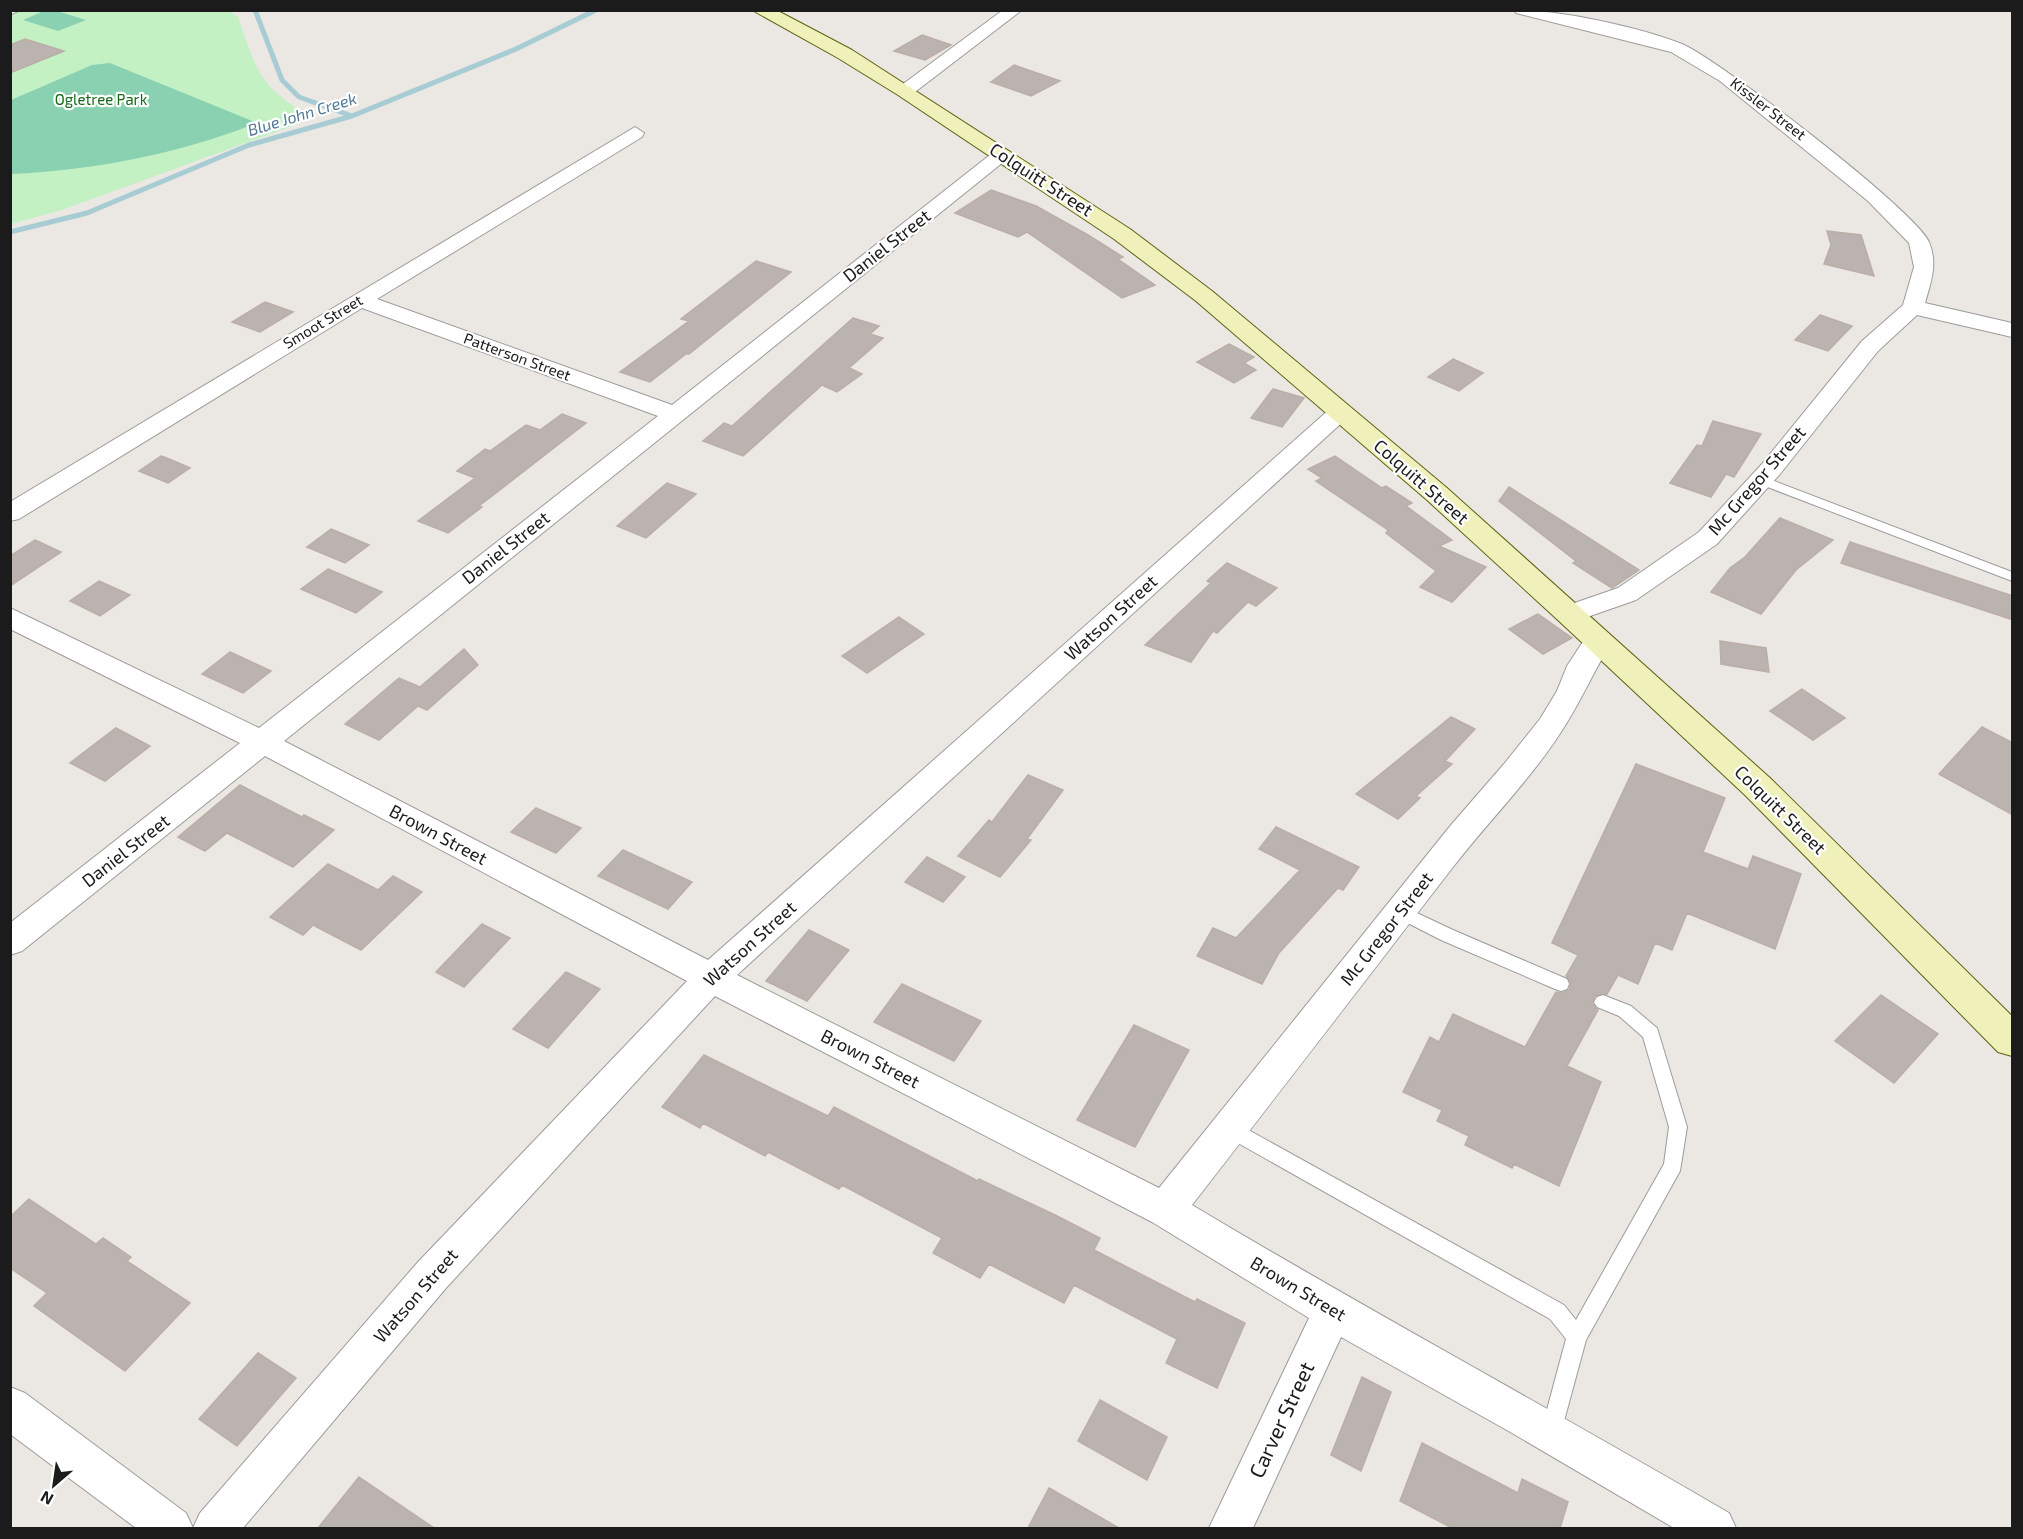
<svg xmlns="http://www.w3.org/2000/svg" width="2023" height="1539" viewBox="0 0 2023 1539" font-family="'Exo 2',sans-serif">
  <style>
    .park { fill: #c3f1c4 }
    .pitch { fill: #89d1b1 }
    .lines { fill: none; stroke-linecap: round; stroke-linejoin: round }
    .stream { stroke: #a7ccd4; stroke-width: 5 }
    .building { fill: #bbb3af; stroke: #bbaea6; stroke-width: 1.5 }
    .lane-casing { stroke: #9c9c9c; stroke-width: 2 }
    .street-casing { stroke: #9c9c9c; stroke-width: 2 }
    .secondary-casing { stroke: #5d6212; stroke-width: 2 }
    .lane { fill: #fff; fill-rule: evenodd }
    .street { fill: #fff; fill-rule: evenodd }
    .secondary { fill: #f0f0bb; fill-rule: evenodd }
    .labels { text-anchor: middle; stroke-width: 4.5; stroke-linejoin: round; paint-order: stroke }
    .far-park-label { font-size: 15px; fill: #18691b; stroke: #fff }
    .far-street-label { font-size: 15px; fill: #1b1b1b; stroke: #fff }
    .far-water-label { font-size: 16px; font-style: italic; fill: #517896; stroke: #fff }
    .street-label { font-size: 18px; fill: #1b1b1b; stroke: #fff }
    .near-street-label { font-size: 21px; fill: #1b1b1b; stroke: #fff }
  </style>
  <rect width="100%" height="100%" fill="#ebe7e2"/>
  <path class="park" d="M11,11H230L238,17C257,72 260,89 314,118L62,210L11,224Z"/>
  <path class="pitch" d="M46,10L57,11L86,20L58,31L23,20Z
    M110,63L257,123C178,154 95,170 11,174V100L92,65Z"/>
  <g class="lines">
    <path class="stream" d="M255,10L282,80L299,97L352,116
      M10,232L87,213L249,145L352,116L516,49L596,10"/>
  </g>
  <path class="building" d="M922,35L951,45L925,60L894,51Z
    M25,39L64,51L10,73V45Z
    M1014,65L1060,81L1031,96L991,82Z
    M991,190L1036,206L1088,235L1123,257L1118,259L1155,285L1122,298L1027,232L1018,237L955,213Z
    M1827,231L1861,235L1874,276L1824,264L1831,245Z
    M756,261L791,272L689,354H686L650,382L620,372L689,321L681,319Z
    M265,302L293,312L260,332L232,322Z
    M1820,315L1852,326L1828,351L1795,340Z
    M853,318L879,326L870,334L883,338L849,368L862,374L837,392L822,385L743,456L703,441L724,423L732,426Z
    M1229,344L1254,357L1244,363L1256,370L1234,383L1197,362Z
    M1453,359L1483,373L1459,391L1428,377Z
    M1273,389L1304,398L1282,427L1251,418Z
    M562,414L586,423L479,506L482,507L448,533L418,521L475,478L457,471L485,449L490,451L526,425L540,430Z
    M1713,421L1761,434L1734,477L1726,474L1711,497L1670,483L1697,445L1702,446Z
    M161,456L169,459L190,468L168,483L139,471Z
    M1335,456L1382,488L1386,486L1412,503L1406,506L1452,540L1439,546L1486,567L1452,602L1420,587L1436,571L1386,533L1388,530L1316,481L1322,478L1308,469Z
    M667,483L696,494L646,538L617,526Z
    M1509,487L1639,570L1612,588L1573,563L1576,561L1499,501Z
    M1780,518L1833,540L1796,570L1761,614L1711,592L1730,568L1745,557Z
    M331,529L369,545L345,563L307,547Z
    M35,540L61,552L10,586V556Z
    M1850,542L2013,596V620L1841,563Z
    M1227,563L1277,588L1256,606L1248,602L1217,633L1213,631L1191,662L1145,645L1211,583L1207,581Z
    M328,569L382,592L356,613L301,589Z
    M99,581L130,595L100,616L70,601Z
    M1538,614L1572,638L1543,654L1509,629Z
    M899,617L924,634L867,673L842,656Z
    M1720,641L1766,648L1769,672L1721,664Z
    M464,649L478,665L427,710L418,706L379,740L345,724L399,678L420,687Z
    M230,652L271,671L243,693L202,674Z
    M1802,689L1845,718L1813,740L1770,711Z
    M1451,717L1475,729L1445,761L1452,764L1416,796L1420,798L1398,819L1356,794Z
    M1982,727L2013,743V815L1939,774Z
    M116,728L150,746L105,781L70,763Z
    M1636,764L1725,798L1703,852L1748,869L1753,856L1801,874L1775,949L1687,913L1672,950L1655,943L1638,984L1618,975L1607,994L1595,996L1592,1003L1598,1010L1567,1066L1601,1082L1559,1186L1514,1164L1512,1168L1465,1145L1469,1136L1437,1121L1442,1110L1403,1092L1430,1037L1439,1042L1453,1014L1525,1047L1556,992L1562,993L1569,990L1571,983L1566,976L1578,955L1552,943Z
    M1028,775L1063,790L1027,839L1031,840L1000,877L958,856L989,820L992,822Z
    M240,785L302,817L304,815L334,830L293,867L227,833L205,851L178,837Z
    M536,808L581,828L556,853L511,832Z
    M1276,827L1359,867L1343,890L1338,888L1279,953L1262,984L1197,956L1213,928L1236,938L1300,870L1259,849Z
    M623,850L692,882L668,909L598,876Z
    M927,857L965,877L943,902L905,882Z
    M328,864L378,890L393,876L422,892L361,950L313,925L303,935L270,917Z
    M482,924L510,938L464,987L436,972Z
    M809,930L849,950L807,1001L766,981Z
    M566,972L600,989L548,1048L513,1029Z
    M902,984L981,1021L954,1061L874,1022Z
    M1881,995L1938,1034L1894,1083L1835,1041Z
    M1134,1025L1189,1050L1135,1147L1077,1120Z
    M704,1055L828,1116L834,1107L978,1181L979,1179L1055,1215L1100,1238L1094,1250L1195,1302L1197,1299L1245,1323L1217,1388L1166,1363L1177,1339L1074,1285L1064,1303L989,1264L980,1278L933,1253L942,1238L842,1185L839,1189L768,1152L765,1156L703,1123L700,1128L662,1107Z
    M29,1199L96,1244L103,1238L131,1257L127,1261L190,1303L125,1371L34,1306L47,1293L10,1268V1217Z
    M258,1353L296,1378L237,1446L199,1419Z
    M1362,1377L1391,1392L1361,1471L1331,1455Z
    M1100,1400L1167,1437L1147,1480L1078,1441Z
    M1422,1443L1518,1493L1522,1479L1568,1502L1560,1528H1452L1400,1501Z
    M359,1477L434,1528H318Z
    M1049,1488L1119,1528H1028Z"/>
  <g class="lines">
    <defs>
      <path id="lane" d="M10,10H20L10,15Z
        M1761,476L2012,572V581L1757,483L1755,480Z
        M1402,906L1453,930L1567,979L1569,984L1567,989L1561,991L1555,989L1441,940L1396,917L1394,912L1396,907Z
        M1603,995L1631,1006L1657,1028L1687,1127L1680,1171L1586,1340L1561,1432L1558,1439L1551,1442L1544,1439L1541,1432L1566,1339L1550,1319L1222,1134L1219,1128L1222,1122L1228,1120L1234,1122L1564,1305L1576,1320L1664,1164L1669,1127L1643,1037L1619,1016L1597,1007L1594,1002L1597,997Z"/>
      <path id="street" d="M1003,10H1022L911,95H899L896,91L899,87Z
        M1514,10C1561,10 1639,27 1682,44C1718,59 1917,212 1929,242C1938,264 1931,282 1925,303L2012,323V337L1917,315L1878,351L1780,474L1717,544L1636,600L1570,623L1560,620L1556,614L1560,608L1618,588L1699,532L1762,464L1862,341L1903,305L1914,267L1909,243L1868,201L1720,81L1671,52L1516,13Z
        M635,127L644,133L642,137L377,299L672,405L995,151H1009L1012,155L284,741L708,960L1331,408H1347L1351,413L1347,418L737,975L1159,1188L1451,825L1504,764L1540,719L1557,691L1567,666L1588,634L1598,632L1608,634L1612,641C1594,671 1580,703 1561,732C1530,780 1488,822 1453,867C1366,980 1279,1093 1192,1205C1369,1311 1551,1409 1729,1513L1736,1528H1674L1512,1433L1341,1337L1253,1528H1209L1309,1318L1152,1222L715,996L446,1288L243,1528H193L200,1513L418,1262L687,981L265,756L22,951L10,955V923L240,743L10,629V608L259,728L658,416L362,308L19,519L10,521V502Z
        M10,1387L25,1393L186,1513L193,1528H136L10,1434Z"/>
      <path id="secondary" d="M752,10H776L852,50L1130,229L1212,291L1447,488L1770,778L2012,1016V1056L1998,1052L1746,796L1559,621L1427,500L1196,301L1114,239L898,95L838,58Z"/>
    </defs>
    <use href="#lane" class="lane-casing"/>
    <use href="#street" class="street-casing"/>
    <use href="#secondary" class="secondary-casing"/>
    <use href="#lane" class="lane"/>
    <use href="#street" class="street"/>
    <use href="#secondary" class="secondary"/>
  </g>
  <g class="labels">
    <g class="far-park-label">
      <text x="101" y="105">Ogletree Park</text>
    </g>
    <g class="far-street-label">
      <text transform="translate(1768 109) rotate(38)" y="5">Kissler Street</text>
      <text transform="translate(323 322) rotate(-31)" y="5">Smoot Street</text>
      <text transform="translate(517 357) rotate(20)" y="5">Patterson Street</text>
    </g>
    <g class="far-water-label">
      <text transform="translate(302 114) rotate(-17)" y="6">Blue John Creek</text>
    </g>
    <g class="street-label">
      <text transform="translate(1041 180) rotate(33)" y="6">Colquitt Street</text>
      <text transform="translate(887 246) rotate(-38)" y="6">Daniel Street</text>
      <text transform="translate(1757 481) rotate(-49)" y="6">Mc Gregor Street</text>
      <text transform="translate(1421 482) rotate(41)" y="6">Colquitt Street</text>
      <text transform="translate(506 548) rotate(-38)" y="6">Daniel Street</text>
      <text transform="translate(1111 618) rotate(-42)" y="6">Watson Street</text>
      <text transform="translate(1780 810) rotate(44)" y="6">Colquitt Street</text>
      <text transform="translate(438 835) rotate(28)" y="6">Brown Street</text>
      <text transform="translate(126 851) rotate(-38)" y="6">Daniel Street</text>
      <text transform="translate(1387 929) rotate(-52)" y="6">Mc Gregor Street</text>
      <text transform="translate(750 944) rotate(-42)" y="6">Watson Street</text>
      <text transform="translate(870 1059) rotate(27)" y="6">Brown Street</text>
      <text transform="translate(1298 1289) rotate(31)" y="6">Brown Street</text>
      <text transform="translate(416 1296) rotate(-49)" y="6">Watson Street</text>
    </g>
    <g class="near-street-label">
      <text transform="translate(1282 1420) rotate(-65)" y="7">Carver Street</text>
    </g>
  </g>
  <rect width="2023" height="1539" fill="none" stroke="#1b1b1b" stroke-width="24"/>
  <g transform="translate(54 1485) rotate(209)" stroke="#ffffff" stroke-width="4.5" paint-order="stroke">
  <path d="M0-4.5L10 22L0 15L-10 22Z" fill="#1b1b1b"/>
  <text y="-9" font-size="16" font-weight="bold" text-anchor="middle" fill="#1b1b1b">N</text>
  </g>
</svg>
